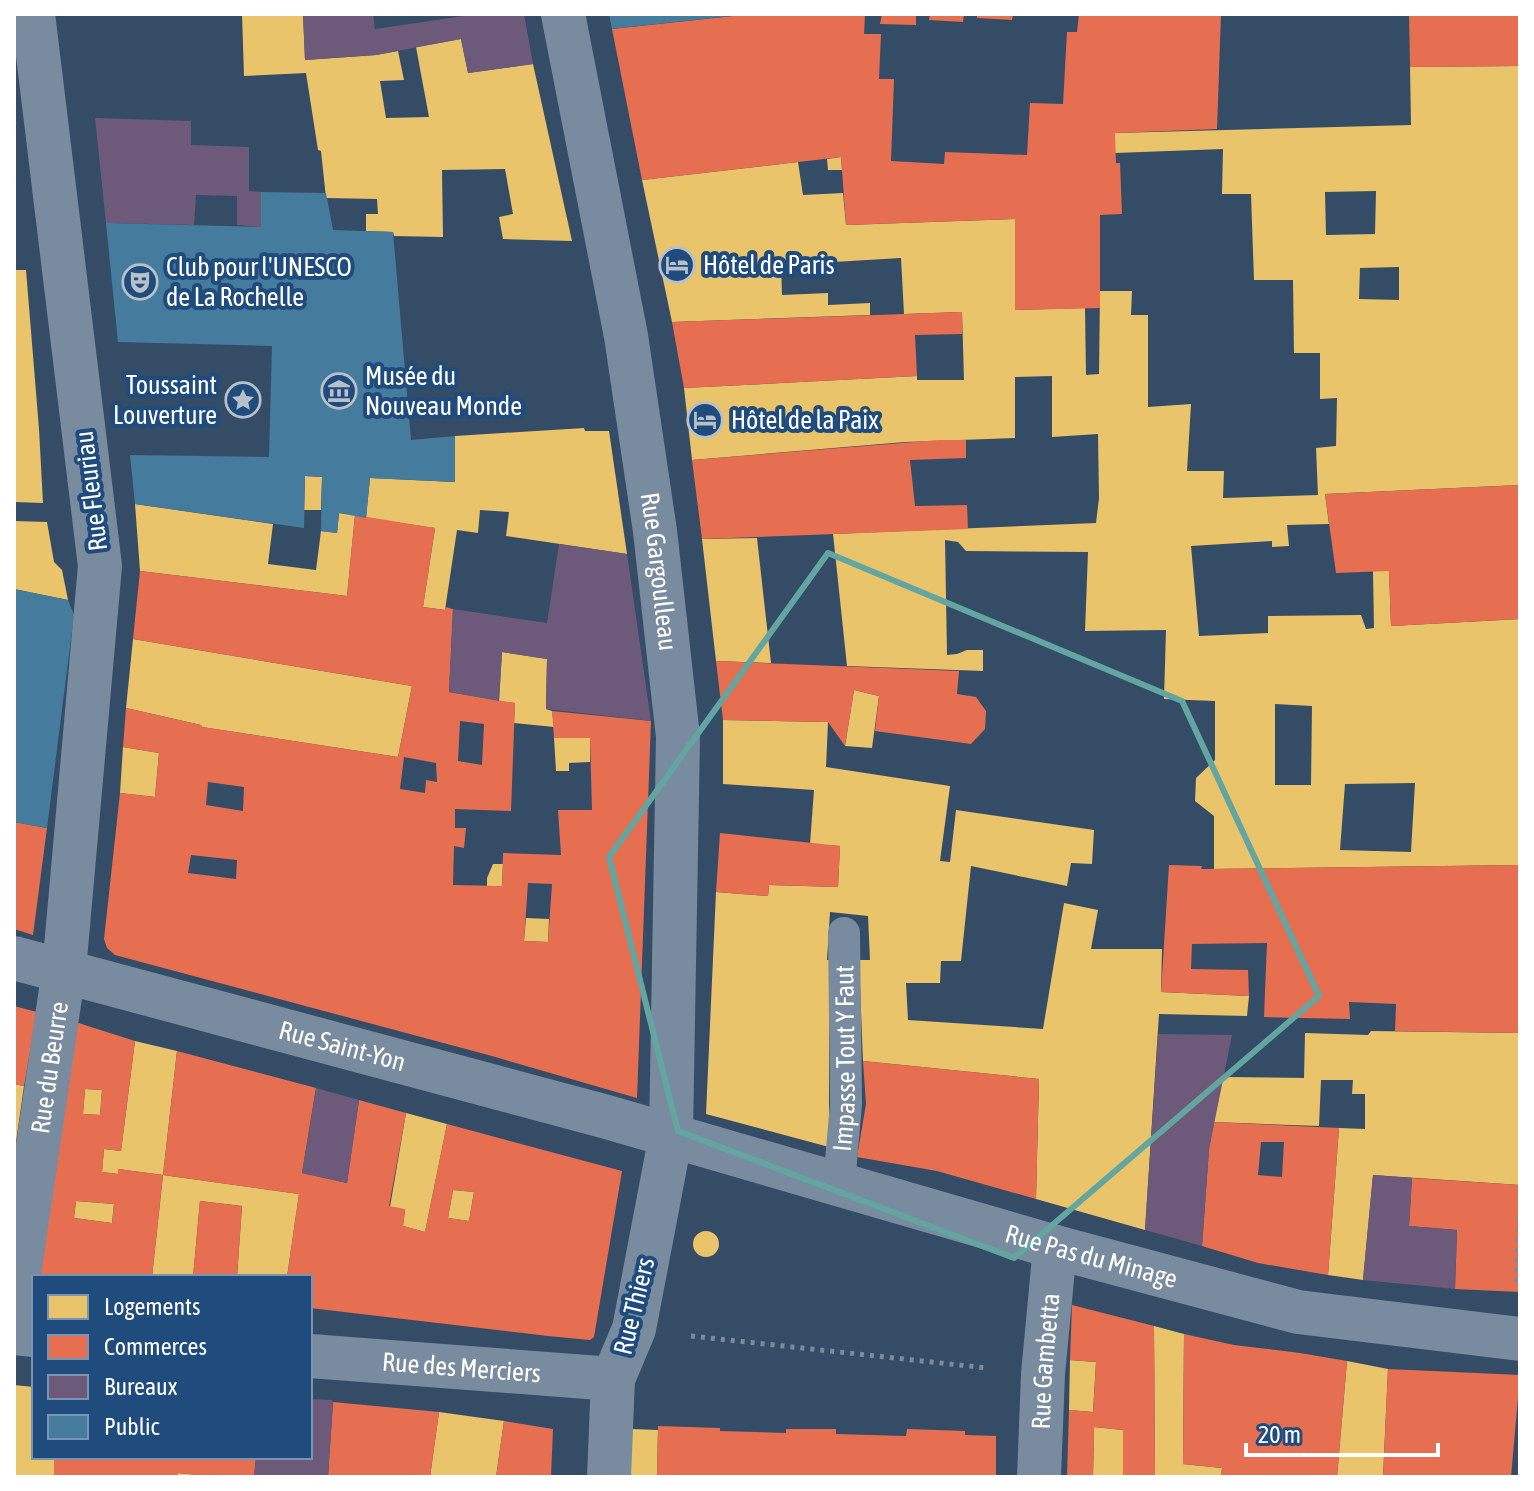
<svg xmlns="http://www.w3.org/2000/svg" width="1534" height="1491" viewBox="0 0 1534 1491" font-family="'Asap Condensed',sans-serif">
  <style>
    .homes { fill: #e9c46a; fill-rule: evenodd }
    .shops { fill: #e76f51; fill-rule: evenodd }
    .offices { fill: #6d597a }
    .public { fill: #457b9d }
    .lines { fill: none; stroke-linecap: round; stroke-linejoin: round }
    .path { stroke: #798b9e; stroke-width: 5; stroke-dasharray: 4 6; stroke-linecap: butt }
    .lane { stroke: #798b9e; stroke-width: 32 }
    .street { stroke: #798b9e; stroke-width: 44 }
    .marked { fill: none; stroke: #63a6a1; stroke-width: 6; stroke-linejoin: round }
    .labels { text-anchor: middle; stroke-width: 8; stroke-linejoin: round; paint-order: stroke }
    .poi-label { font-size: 26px; fill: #fff; stroke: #1f4b7d; text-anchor: start }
    .street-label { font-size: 26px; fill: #fff; stroke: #1f4b7d }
  </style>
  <rect width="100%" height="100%" fill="#354c67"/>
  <path class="homes" d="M242,14H303L305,60L376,55L398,51L404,80L380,81L386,118L429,117L416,47L461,39L468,73L533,64L572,241L503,239L499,217L513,214L505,169L442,170L443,237L394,236L393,232L366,231V214H378L377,199L326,198L321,151L318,150L306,73L244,76Z
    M1520,66V485L1325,494L1329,524L1287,525L1289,546L1272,547V541L1191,546L1199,636L1268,633V616L1361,615L1366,629L1374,628L1373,571H1389L1391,626L1520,619V865L1214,869V816L1195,801L1196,778L1215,760V701L1164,699L1166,630L1085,631L1088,552L966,551L958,542L945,540L947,655L957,654L967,650H983V671L847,666L833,534L1096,523L1099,498L1098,434L1052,437V376L1015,377V438L905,442L692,460L684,388L917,376V380H964L962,312L904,314L901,258L800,264V260L781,261L782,295L828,293V305L870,303V315L672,322L642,180L798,162L803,195L843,193L846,225L1015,219V310L1085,308L1086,375L1099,374L1100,291H1132L1131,315H1148V407L1191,404L1187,471H1224L1223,498L1318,495L1316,448L1336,446L1337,398L1320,399V353H1294L1293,280H1254L1251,194H1222L1223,149L1115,153V133L1411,125L1410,67ZM1376,191L1375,234L1326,235L1325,192ZM1399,267V300L1359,299L1360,268ZM1275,704L1312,706L1311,785H1275ZM1415,783L1411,852L1340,850L1345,784Z
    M841,157L842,170H828L827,159Z
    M14,270H26L39,429L43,503L14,502Z
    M584,428L585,431H609L627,554L506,536L509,512L480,510L478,533L457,530L445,610L423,607L435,528L366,518L370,478L455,482V436Z
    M305,476L322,477L321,510H304Z
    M135,504L273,524L268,564L316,570L321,531L337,533L339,513L355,515L347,596L140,571Z
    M14,521L47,522L54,562L62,570L68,600L14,589Z
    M757,538L771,663L716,661L702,539Z
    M133,639L412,686L398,757L202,727L201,725L126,708Z
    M502,652L547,659L546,709L552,711L554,727L514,723L515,703L499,701Z
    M854,690L879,696L872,748L845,746Z
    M723,720L828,722L826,767L950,786L940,861L950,862L956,810L1094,830L1092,864L1071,863L1067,886L971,866L961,961H941L940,983H906L908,1020L1043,1029L1064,903L1098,910L1091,949H1162L1161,992L1249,996L1247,1016L1159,1014L1145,1230L1036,1199L1039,1079L863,1061L859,960H870L868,916L830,912L827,960H829V1147L706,1114L716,892L768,896L769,885L838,887L840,846L810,844L814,790L723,784Z
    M554,738H590V762L569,763V771H556Z
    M123,747L159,753L155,797L120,793Z
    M493,864H503L502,886H487V878Z
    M526,918L549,919L548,942L524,941Z
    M1371,1031L1520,1033V1185L1373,1175L1363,1280L1328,1275L1339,1128L1365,1129V1094H1352L1353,1080H1321L1319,1126L1214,1122L1223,1077L1304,1078L1305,1033L1368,1035Z
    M135,1041L177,1051L163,1175L118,1169V1174L102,1172L104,1149L121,1151Z
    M14,1084L24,1086L16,1142L14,1141Z
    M85,1089L102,1090L100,1115L83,1114Z
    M406,1113L447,1124L425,1232L403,1226L405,1210L390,1207Z
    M163,1175L299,1194L287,1277H237L242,1206L200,1201L193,1277H152Z
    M453,1190L474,1192L469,1221L448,1218Z
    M76,1201L114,1204L112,1223L74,1218Z
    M693 1244a13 13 0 1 1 26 0a13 13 0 1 1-26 0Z
    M1154,1326L1184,1334L1183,1464L1222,1468L1221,1477H1155Z
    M1070,1360L1096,1362L1093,1412L1069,1410Z
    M1347,1361L1388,1369L1383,1477H1337Z
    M14,1385L34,1387V1457H54V1477H14Z
    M439,1412L504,1421L496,1477H430Z
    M1094,1427L1123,1430V1477H1093Z
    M631,1429L658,1430L657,1477H630Z
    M178,1473L199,1475V1477H178Z"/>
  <path class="shops" d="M752,14H865L864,34H881L879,79H894L891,161L944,164L945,152L1027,155L1030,103L1063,104L1067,32H1077L1079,14H1221L1217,129L1115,133L1116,163H1120L1122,214L1100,215V308L1015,310V219L846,225L841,157L642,180L612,29Z
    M882,14H916V25L880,24Z
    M930,14H964L963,22L929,20Z
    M977,14H1013L1012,20L977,18Z
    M1409,14H1520V66L1410,67Z
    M962,312V334L915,335L917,376L684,388L672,322Z
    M939,440H966V458L910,460L915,506L967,505L968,529L702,539L692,460Z
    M1520,485V619L1391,626L1389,571L1336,573L1325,494Z
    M355,515L435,528L423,607L445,610V607L453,609L449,692L515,703L511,811L455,809V828H466L464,848L454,846L453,885L502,886L503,853L561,855L558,810H592L590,738H554L552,711L651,721L637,1098L492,1056L115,955L107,948L104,939L120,793L155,797L159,753L123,747L126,708L201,725L202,727L398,757L412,686L133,639L140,571L347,596ZM460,721L484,724L482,765L458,761ZM404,757L436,763L437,782L426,780L425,793L400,789ZM208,782L244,787L243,811L206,805ZM191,855L237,860L236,879L188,873ZM528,883L552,884L548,942L524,941Z
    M716,661L959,671L957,694L976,697L986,711L985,729L971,744L875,731L879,696L854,690L845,746L828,722L723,720Z
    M14,822L47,828L33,935L14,929Z
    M720,833L840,846L838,887L769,885L768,896L716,892Z
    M1169,865L1202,866L1201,869L1520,865V1033L1395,1031L1396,1004L1349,1002L1350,1019L1264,1017L1267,943L1192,944L1191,969L1248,970L1249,996L1161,992Z
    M14,1006L37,1012L24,1086L14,1084Z
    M69,1020L135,1041L121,1151L104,1149L102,1172L118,1174V1169L163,1175L177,1051L316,1088L302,1173L347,1183L359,1100L406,1113L389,1206L405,1209L403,1226L425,1232L447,1124L622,1171L594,1337L590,1340L548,1336L310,1308V1277H287L299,1194L163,1175L152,1277H34ZM85,1089L102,1090L100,1115L83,1114ZM453,1190L474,1192L469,1221L448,1218ZM76,1201L114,1204L112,1223L74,1218Z
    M863,1061L1039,1079L1036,1199L937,1171L857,1157L866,1104Z
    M1214,1122L1339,1128L1328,1275L1258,1263L1202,1246L1209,1149ZM1261,1142H1284L1282,1177L1258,1175Z
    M1412,1178L1520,1185V1292L1455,1289L1457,1230L1409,1226Z
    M200,1201L242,1206L237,1277H193Z
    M1072,1305L1154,1326L1155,1477H1123V1430L1094,1427L1093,1477H1067L1069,1410L1093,1412L1096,1362L1070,1360Z
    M1184,1334L1234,1345L1300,1353L1347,1361L1337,1477H1221L1222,1468L1183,1464Z
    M1388,1369L1520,1375L1511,1477H1383Z
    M333,1402L439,1412L430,1477H328Z
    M504,1421L553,1429L551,1477H496Z
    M658,1426L720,1428V1431L786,1433V1429H836V1434L906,1436L907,1429L965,1431V1435L996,1436V1477H657Z
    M54,1457H256L254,1477H216L178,1473V1477H54Z"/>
  <path class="offices" d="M303,14H373L375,29L477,14H524L533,64L468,73L461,39L376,55L305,60Z
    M95,118L191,121V145L249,147V191L261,192V227L237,225V196L196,195L194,225L106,223Z
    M559,544L627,554L651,721L546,709L547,659L502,652L499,701L449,692L453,609L547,623Z
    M1158,1034L1232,1035L1209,1149L1202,1246L1145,1230Z
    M316,1088L359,1100L347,1183L302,1173Z
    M1373,1175L1412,1178L1409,1226L1457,1230L1455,1289L1363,1280Z
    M310,1399L332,1400L333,1402L328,1477H254L256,1457H310Z"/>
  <path class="public" d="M609,14H729L730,16L612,29Z
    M261,192L326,193L333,230L393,232L411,440L455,436V482L370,478L366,518L339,513L337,533L321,531L322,477L305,476L304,528L135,504L130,455L269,457L272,346L118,342L106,223L261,227Z
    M14,589L68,600L74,615L47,828L14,822Z"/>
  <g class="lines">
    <path class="path" d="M1516,1282L1520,1203
      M691,1336L987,1368"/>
    <path class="lane" id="s1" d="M839,1184L846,1104L844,933"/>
    <g class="street">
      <path id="s2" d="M563,14L626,336L655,531L678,737L671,1135L634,1329L613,1379L609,1477"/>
      <path id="s3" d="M14,958L607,1117L1055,1247L1298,1312L1520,1339"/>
      <path id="s4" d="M14,1307L64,970L100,566L33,14"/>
      <path d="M14,1333L34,1335"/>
      <path id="s5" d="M310,1356L613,1379"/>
      <path id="s6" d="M1039,1477L1043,1374L1055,1247"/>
    </g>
  </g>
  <path class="marked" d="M828,553L1182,701L1319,996L1014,1258L678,1131L609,857Z"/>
  <defs>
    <symbol id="hotel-ring" viewBox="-11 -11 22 22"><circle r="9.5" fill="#1f4b7d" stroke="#b8c0ca" stroke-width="1.5"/><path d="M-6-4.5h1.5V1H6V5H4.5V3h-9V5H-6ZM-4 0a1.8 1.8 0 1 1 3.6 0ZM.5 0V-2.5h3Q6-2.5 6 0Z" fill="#b8c0ca"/></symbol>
    <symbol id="theatre-ring" viewBox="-11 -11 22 22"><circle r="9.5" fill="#1f4b7d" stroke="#b8c0ca" stroke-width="1.5"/><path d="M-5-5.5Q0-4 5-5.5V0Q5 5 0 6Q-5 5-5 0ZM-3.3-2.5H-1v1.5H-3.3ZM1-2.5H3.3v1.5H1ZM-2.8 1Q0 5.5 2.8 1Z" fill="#b8c0ca"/></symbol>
    <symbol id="museum-ring" viewBox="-11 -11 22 22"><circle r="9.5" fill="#1f4b7d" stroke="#b8c0ca" stroke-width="1.5"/><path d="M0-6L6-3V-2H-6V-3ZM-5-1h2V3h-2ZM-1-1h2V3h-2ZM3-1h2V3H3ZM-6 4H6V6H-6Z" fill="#b8c0ca"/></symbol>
    <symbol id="sight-ring" viewBox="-11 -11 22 22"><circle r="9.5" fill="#1f4b7d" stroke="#b8c0ca" stroke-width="1.5"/><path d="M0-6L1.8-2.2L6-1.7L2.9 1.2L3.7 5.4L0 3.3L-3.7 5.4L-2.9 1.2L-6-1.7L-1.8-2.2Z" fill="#b8c0ca"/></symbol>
  </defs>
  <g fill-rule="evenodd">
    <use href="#hotel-ring" x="657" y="245" width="40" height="40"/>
    <use href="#theatre-ring" x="120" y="262" width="40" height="40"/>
    <use href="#museum-ring" x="319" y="371" width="40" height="40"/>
    <use href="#sight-ring" x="223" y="380" width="40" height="40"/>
    <use href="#hotel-ring" x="685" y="400" width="40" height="40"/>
  </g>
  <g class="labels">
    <g class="poi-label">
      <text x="703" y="274">Hôtel de Paris</text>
      <text x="166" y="276">Club pour l'UNESCO<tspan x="166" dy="30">de La Rochelle</tspan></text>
      <text x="365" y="385">Musée du<tspan x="365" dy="30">Nouveau Monde</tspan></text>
      <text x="217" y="394" text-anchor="end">Toussaint<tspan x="217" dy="30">Louverture</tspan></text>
      <text x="731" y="429">Hôtel de la Paix</text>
    </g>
    <g class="street-label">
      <text transform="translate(91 491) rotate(-97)" y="9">Rue Fleuriau</text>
      <text dy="9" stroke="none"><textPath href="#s2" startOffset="566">Rue Gargoulleau</textPath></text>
      <text dy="9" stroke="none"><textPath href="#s3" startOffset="340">Rue Saint-Yon</textPath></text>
      <text dy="9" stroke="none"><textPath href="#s1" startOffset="126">Impasse Tout Y Faut</textPath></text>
      <text dy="9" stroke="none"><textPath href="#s4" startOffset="242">Rue du Beurre</textPath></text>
      <text dy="9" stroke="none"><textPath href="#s3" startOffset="1118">Rue Pas du Minage</textPath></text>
      <text transform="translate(634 1306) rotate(-76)" y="9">Rue Thiers</text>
      <text dy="9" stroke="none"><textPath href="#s6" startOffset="116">Rue Gambetta</textPath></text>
      <text dy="9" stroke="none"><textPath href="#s5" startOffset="152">Rue des Merciers</textPath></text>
    </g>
  </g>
  <rect width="1534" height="1491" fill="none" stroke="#ffffff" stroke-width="32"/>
  <rect x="32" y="1275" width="280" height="184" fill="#1f4b7d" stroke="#7993b1" stroke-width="2"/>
  <rect x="48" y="1295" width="40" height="24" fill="#e9c46a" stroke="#7993b1" stroke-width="2"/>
  <text x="104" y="1315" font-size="24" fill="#ffffff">Logements</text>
  <rect x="48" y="1335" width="40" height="24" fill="#e76f51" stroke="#7993b1" stroke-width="2"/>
  <text x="104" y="1355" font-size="24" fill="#ffffff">Commerces</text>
  <rect x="48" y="1375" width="40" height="24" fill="#6d597a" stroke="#7993b1" stroke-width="2"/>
  <text x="104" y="1395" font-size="24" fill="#ffffff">Bureaux</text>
  <rect x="48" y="1415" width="40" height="24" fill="#457b9d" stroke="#7993b1" stroke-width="2"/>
  <text x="104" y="1435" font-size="24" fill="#ffffff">Public</text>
  <path d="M1246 1443v12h192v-12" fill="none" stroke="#ffffff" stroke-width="4"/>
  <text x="1258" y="1443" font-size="24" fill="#ffffff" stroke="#1f4b7d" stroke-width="6" paint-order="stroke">20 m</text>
</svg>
